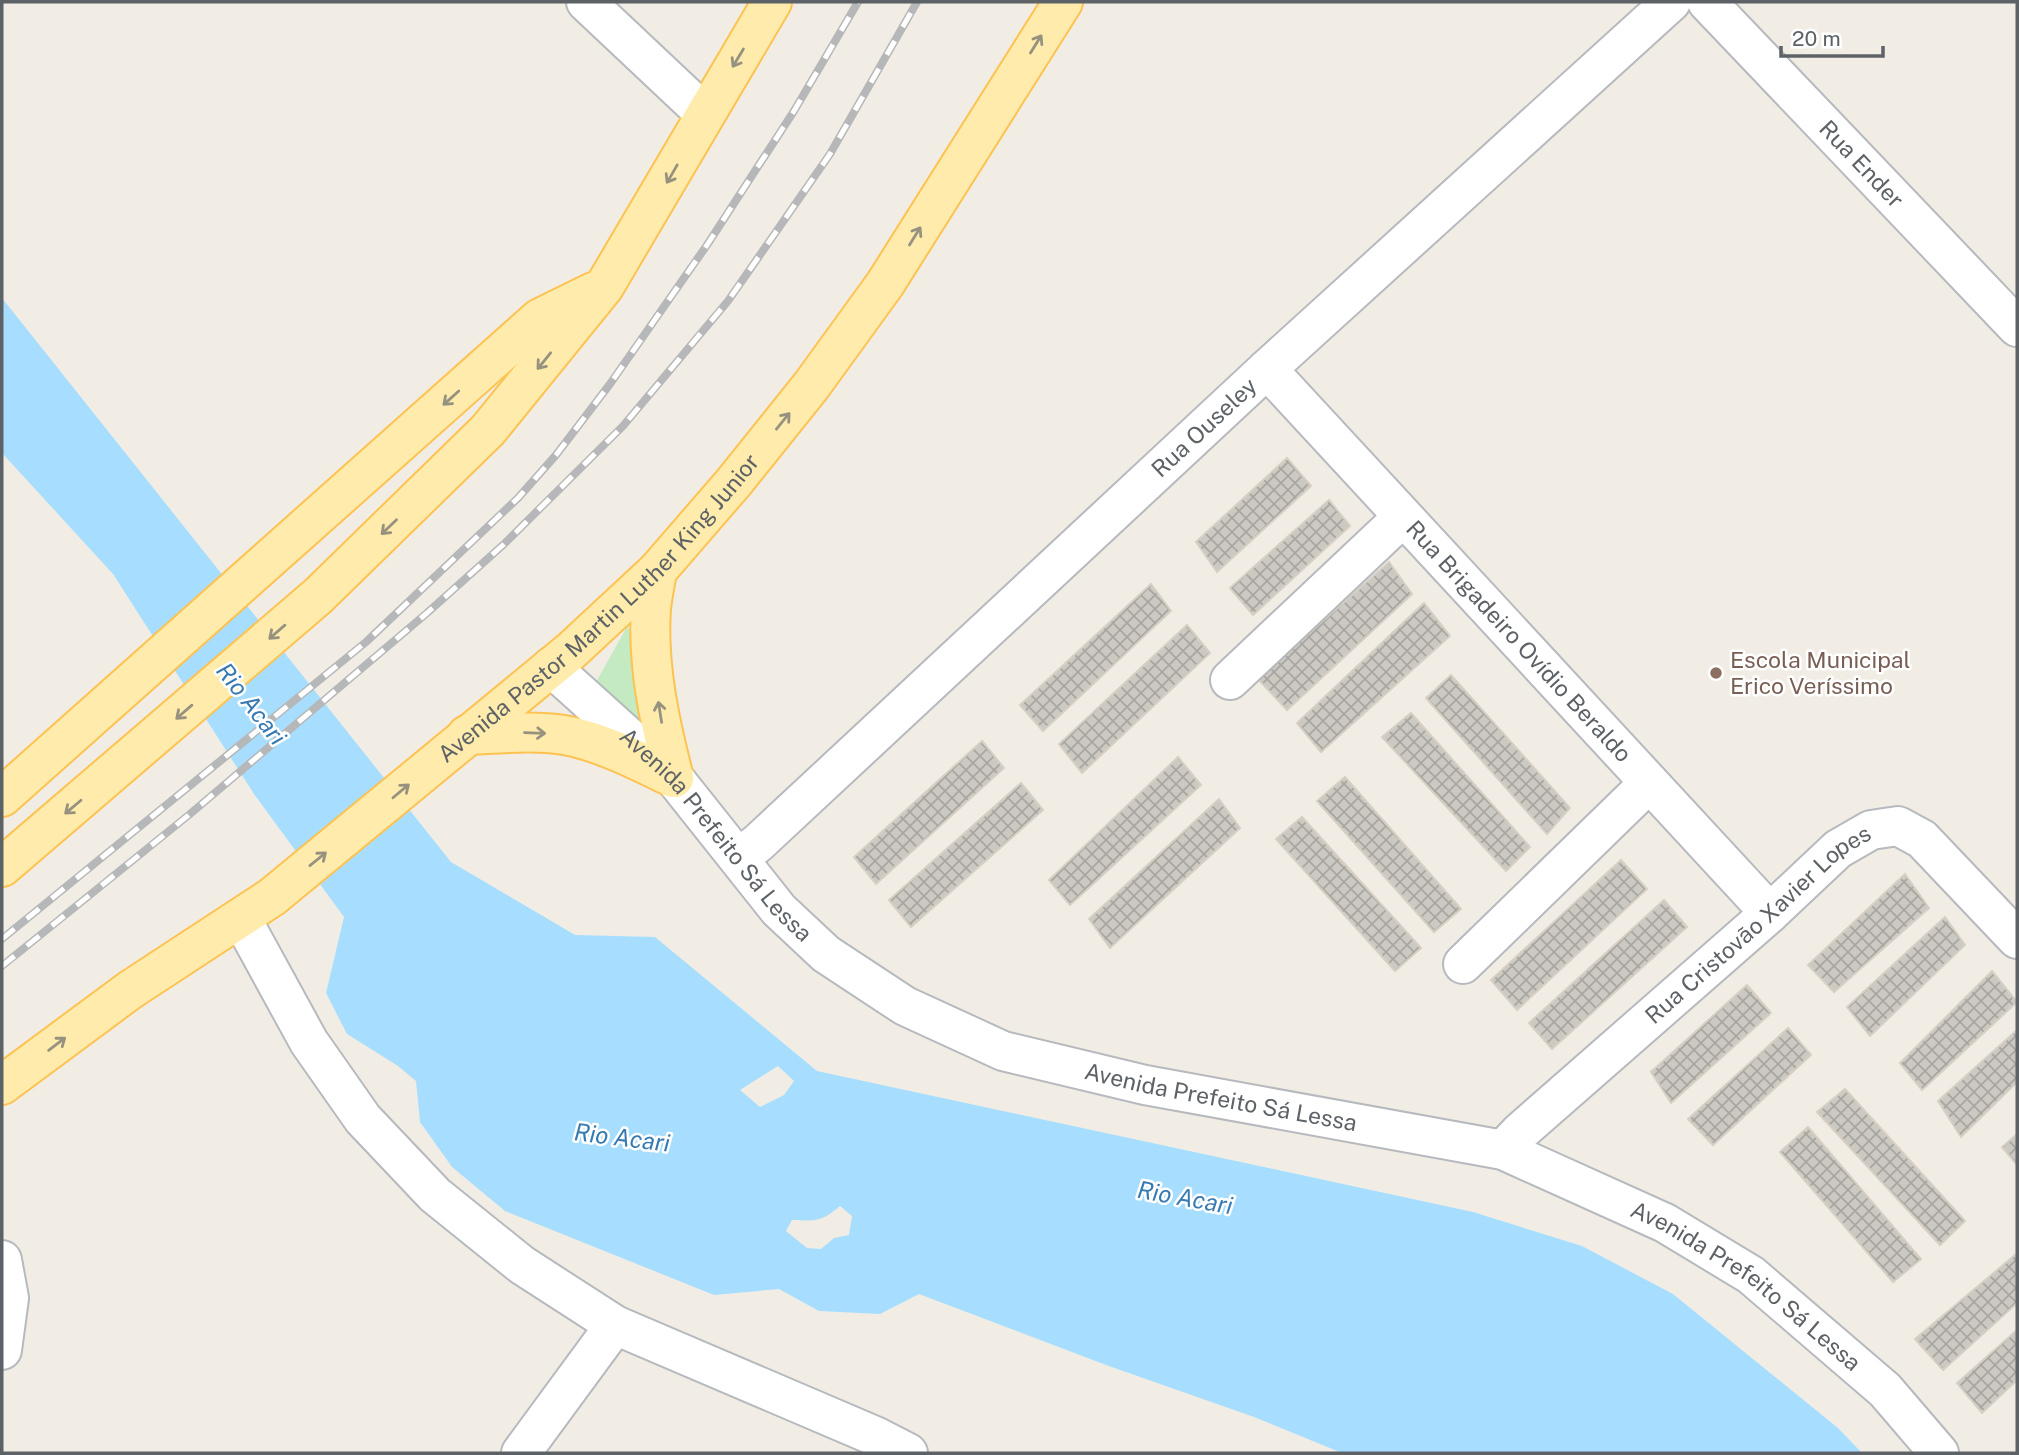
<svg xmlns="http://www.w3.org/2000/svg" width="2019" height="1455" viewBox="0 0 2019 1455" font-family="'Public Sans',sans-serif">
  <style>
    .green { fill: #c3eac0 }
    .water { fill: #a7deff; fill-rule: evenodd }
    .building { fill: url(#building-cross-hatch); stroke: #d6cfc3; stroke-width: 2 }
    .lines { fill: none; stroke-linecap: round; stroke-linejoin: round }
    .minor-casing { stroke: #b6b9bd; stroke-width: 42 }
    .major-casing { stroke: #fec251; stroke-width: 42 }
    .minor { stroke: #fff; stroke-width: 38 }
    .major { stroke: #ffecac; stroke-width: 38 }
    .rail-casing { stroke: #b6b7b8; stroke-width: 8 }
    .rail { stroke: #fff; stroke-width: 5; stroke-dasharray: 16; stroke-linecap: butt }
    .oneway { stroke: #96927f }
    .education-dot { fill: #8d6e63; stroke: #fff; stroke-width: 2.5 }
    .labels { text-anchor: middle; stroke-width: 5; stroke-linejoin: round; paint-order: stroke }
    .street-label { font-size: 23px; fill: #5d6267; stroke: #fff }
    .education-label { font-size: 23px; fill: #785e54; stroke: #fff; text-anchor: start }
    .water-label { font-size: 24px; font-style: italic; fill: #377ab2; stroke: #fff }
  </style>
  <defs>
    <pattern id="building-cross-hatch" width="8" height="8" patternUnits="userSpaceOnUse" patternTransform="scale(1.75)"><rect width="8" height="8" fill="#ccc8c2"/><path d="M0 0l8 8M0 8l8-8" fill="none" stroke="#a9a6a1"/></pattern>
  </defs>
  <rect width="100%" height="100%" fill="#f1ede5"/>
  <path class="green" d="M628,625L650,737L595,684Z"/>
  <path class="water" d="M2,298L451,862L575,935L655,937L817,1071L1473,1212L1582,1246L1673,1294L1838,1428L1862,1453H1342L1254,1417L1106,1365L919,1294L880,1314L819,1311L779,1289L714,1295L505,1211L452,1167L420,1122L416,1081L398,1066L347,1034L326,993L344,917L254,794L113,574L2,453ZM778,1066L794,1081L784,1095L760,1107L740,1090ZM840,1206L852,1216L849,1235L834,1238L821,1249L807,1248L786,1231L792,1220C816,1221 821,1222 840,1206Z"/>
  <path class="building" d="M1287,458L1311,486L1217,572L1196,542Z
    M1329,500L1350,526L1253,615L1230,588Z
    M1389,562L1412,594L1287,710L1258,679Z
    M1151,584L1171,611L1043,731L1020,705Z
    M1424,603L1450,636L1321,752L1297,723Z
    M1187,625L1210,653L1082,773L1059,744Z
    M1451,675L1570,808L1547,834L1426,698Z
    M1411,713L1530,847L1506,871L1382,737Z
    M982,741L1004,768L876,884L854,857Z
    M1178,757L1201,785L1070,905L1049,880Z
    M1345,777L1461,909L1434,932L1317,801Z
    M1021,783L1043,810L911,927L889,900Z
    M1219,799L1240,828L1110,948L1089,919Z
    M1302,817L1421,948L1395,971L1276,839Z
    M1621,860L1647,889L1517,1010L1491,980Z
    M1905,874L1929,908L1834,992L1808,965Z
    M1664,900L1687,927L1552,1049L1529,1023Z
    M1945,917L1965,945L1870,1036L1847,1007Z
    M1992,971L2017,1002L1922,1090L1900,1063Z
    M1747,985L1771,1013L1671,1103L1651,1072Z
    M1788,1028L1811,1055L1713,1145L1688,1119Z
    M2017,1030V1082L1961,1137L1938,1101Z
    M1845,1089L1965,1221L1940,1245L1817,1112Z
    M1808,1127L1921,1259L1893,1282L1780,1152Z
    M2017,1134V1165L2002,1147Z
    M2015,1255L2017,1258V1303L1943,1370L1915,1339Z
    M2017,1330V1380L1982,1413L1957,1383Z"/>
  <g class="lines">
    <defs>
      <g id="minor">
        <path d="M586,2L705,114"/>
        <path id="s1" d="M1707,2L2017,327"/>
        <path id="s2" d="M1267,369L1770,913"/>
        <path id="s3" d="M551,667L674,778L779,910L826,954L905,1006L1003,1051L1145,1085L1503,1150L1665,1223L1751,1275L1885,1390L1939,1453"/>
        <path d="M1230,680L1403,517"/>
        <path id="s4" d="M739,858L758,843L1267,369L1671,2"/>
        <path d="M241,918L309,1042L363,1119L435,1195L522,1265L615,1325L875,1436L908,1453"/>
        <path d="M1463,964L1649,783"/>
        <path id="s5" d="M1503,1150L1520,1132L1770,913L1838,849L1871,830L1898,826L1922,839L2017,939"/>
        <path d="M2,1260L9,1298L2,1350"/>
        <path d="M521,1453L615,1325"/>
      </g>
      <g id="major">
        <path d="M657,571C655,584 652,597 651,609C647,665 660,724 674,778"/>
        <path d="M467,735C499,734 532,730 564,735C600,741 641,762 674,778"/>
        <path d="M2,797L540,318L593,292"/>
        <path d="M2,867L318,596L488,430L604,287L772,2"/>
        <path id="s6" d="M2,1085L130,990L272,897L572,650L657,571L734,482L811,386L885,284L1063,2"/>
      </g>
    </defs>
    <use href="#minor" class="minor-casing"/>
    <use href="#major" class="major-casing"/>
    <use href="#minor" class="minor"/>
    <use href="#major" class="major"/>
    <defs>
      <path id="rail" d="M2,939L366,642L518,498L556,455L610,384L707,245L794,111L858,2
        M2,966L190,814L427,613L503,545L623,426L728,301L830,154L917,2"/>
    </defs>
    <use href="#rail" class="rail-casing"/>
    <use href="#rail" class="rail"/>
  </g>
  <defs><path id="oneway-shaft" d="M-6 0H5M1.5-3L5.5 0L1.5 3" fill="none" stroke-width="1.6" stroke-linecap="round" stroke-linejoin="round" transform="scale(1.75)"/></defs>
  <g class="oneway">
    <use href="#oneway-shaft" transform="translate(1036 44) rotate(-58)"/>
    <use href="#oneway-shaft" transform="translate(738 58) rotate(121)"/>
    <use href="#oneway-shaft" transform="translate(672 174) rotate(120)"/>
    <use href="#oneway-shaft" transform="translate(915 236) rotate(-58)"/>
    <use href="#oneway-shaft" transform="translate(544 361) rotate(129)"/>
    <use href="#oneway-shaft" transform="translate(451 398) rotate(138)"/>
    <use href="#oneway-shaft" transform="translate(783 421) rotate(-51)"/>
    <use href="#oneway-shaft" transform="translate(389 527) rotate(136)"/>
    <use href="#oneway-shaft" transform="translate(277 632) rotate(139)"/>
    <use href="#oneway-shaft" transform="translate(184 712) rotate(139)"/>
    <use href="#oneway-shaft" transform="translate(660 712) rotate(-99)"/>
    <use href="#oneway-shaft" transform="translate(535 733) rotate(2)"/>
    <use href="#oneway-shaft" transform="translate(401 791) rotate(-40)"/>
    <use href="#oneway-shaft" transform="translate(73 807) rotate(140)"/>
    <use href="#oneway-shaft" transform="translate(318 859) rotate(-39)"/>
    <use href="#oneway-shaft" transform="translate(57 1044) rotate(-37)"/>
  </g>
  <circle class="education-dot" cx="1716" cy="673" r="7"/>
  <g class="labels">
    <g class="street-label">
      <text dy="8" stroke="none"><textPath href="#s1" startOffset="224">Rua Ender</textPath></text>
      <text dy="8" stroke="none"><textPath href="#s4" startOffset="634">Rua Ouseley</textPath></text>
      <text dy="8" stroke="none"><textPath href="#s6" startOffset="766">Avenida Pastor Martin Luther King Junior</textPath></text>
      <text dy="8" stroke="none"><textPath href="#s2" startOffset="371">Rua Brigadeiro Ovídio Beraldo</textPath></text>
      <text dy="8" stroke="none"><textPath href="#s3" startOffset="236">Avenida Prefeito Sá Lessa</textPath></text>
      <text dy="8" stroke="none"><textPath href="#s5" startOffset="341">Rua Cristovão Xavier Lopes</textPath></text>
      <text dy="8" stroke="none"><textPath href="#s3" startOffset="824">Avenida Prefeito Sá Lessa</textPath></text>
      <text dy="8" stroke="none"><textPath href="#s3" startOffset="1391">Avenida Prefeito Sá Lessa</textPath></text>
    </g>
    <g class="education-label">
      <text x="1730" y="668">Escola Municipal<tspan x="1730" dy="26">Erico Veríssimo</tspan></text>
    </g>
    <g class="water-label">
      <text transform="translate(251 704) rotate(52)" y="8">Rio Acari</text>
      <text transform="translate(622 1138) rotate(7)" y="8">Rio Acari</text>
      <text transform="translate(1185 1198) rotate(10)" y="8">Rio Acari</text>
    </g>
  </g>
  <rect width="2019" height="1455" fill="none" stroke="#5d6267" stroke-width="7"/>
  <path d="M1781 46v10h102v-10" fill="none" stroke="#5d6267" stroke-width="3.5"/>
  <text x="1792" y="46" font-size="21" fill="#5d6267" stroke="#ffffff" stroke-width="5" paint-order="stroke">20 m</text>
</svg>
